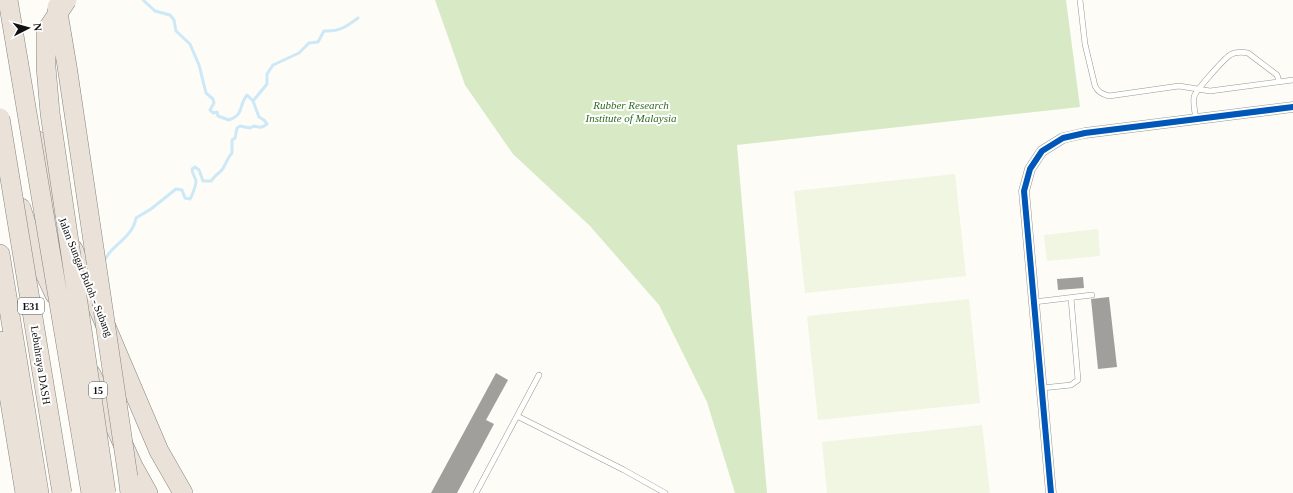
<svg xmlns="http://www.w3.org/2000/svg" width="1293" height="493" viewBox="0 0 1293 493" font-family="'Times New Roman',serif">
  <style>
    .forest { fill: #d8eac5 }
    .pitch { fill: #f0f6e1 }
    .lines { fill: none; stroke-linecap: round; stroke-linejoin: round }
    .stream { stroke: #cde8f7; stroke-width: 3 }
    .building { fill: #a19f9c }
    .lane-casing { stroke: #979795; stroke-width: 6 }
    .street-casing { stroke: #979795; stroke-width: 11 }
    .highway-casing { stroke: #858482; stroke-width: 20 }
    .lane { stroke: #fffffe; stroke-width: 5 }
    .street { stroke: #fffffe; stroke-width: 10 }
    .highway { stroke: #eae1d8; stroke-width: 19 }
    .highway-bridge-casing { stroke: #858482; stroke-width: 20; stroke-linecap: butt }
    .highway-bridge { stroke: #eae1d8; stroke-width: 19 }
    .cycleway-casing { stroke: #fff; stroke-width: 8 }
    .cycleway { stroke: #0057b8; stroke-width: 6 }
    .labels { text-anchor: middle; stroke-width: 4; stroke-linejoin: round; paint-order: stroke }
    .shield { fill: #fff; stroke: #585858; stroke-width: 1 }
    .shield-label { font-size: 10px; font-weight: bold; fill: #111 }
    .park-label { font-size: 11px; font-style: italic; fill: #2f6b1f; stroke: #fff }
    .street-label { font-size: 11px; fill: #111; stroke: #fff }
  </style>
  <rect width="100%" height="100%" fill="#fdfcf7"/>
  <path class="forest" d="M435,0H1066L1080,107L737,145L767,493H735L707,402L659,305L590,226L513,154L465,85Z"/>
  <path class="pitch" d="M955,174L966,276L805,293L794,191Z
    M1098,229L1100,256L1047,261L1044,235Z
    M969,299L980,403L818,420L807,316Z
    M982,425L990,493H827L822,442Z"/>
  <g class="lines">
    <path class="stream" d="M253,101L267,84V74L273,65L299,53L309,43L318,42L324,31C339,32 346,27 358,18
      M103,262C106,258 108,254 111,251C121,240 133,234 136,218L151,209L176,189L182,190L185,198L190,199C192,196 196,185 196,181C195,177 192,173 192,169L195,167L199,170L203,181H211C214,177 217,174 221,171C226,166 226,159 232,153V140L235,138L237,128L240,126L250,128L254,126C259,128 263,128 267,124L264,120L259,117L253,101L247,95C238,106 245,114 229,120L218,116L217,112L213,113L210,110L214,103L213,99L206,93L199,65L190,44L176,31L174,20L170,15L155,11L143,0"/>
  </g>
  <path class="building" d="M1083,277L1084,288L1058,290L1057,279Z
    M1109,297L1117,367L1098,369L1091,299Z
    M496,373L508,380L486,420L494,424L457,493H431Z"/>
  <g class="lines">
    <defs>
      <path id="lane" d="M1080,0L1085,44L1095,86C1098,92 1102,94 1109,96L1179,86L1210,91L1293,80
        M1196,119C1195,113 1193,104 1194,97C1195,91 1224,59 1230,55C1235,52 1242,52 1248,53L1277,75L1279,81
        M1034,302L1092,295
        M1042,388L1071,385L1078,380L1071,298
        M517,416L624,470L665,493
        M476,493L539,375"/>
      <path id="street" d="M1051,493L1024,191L1030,169L1042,151L1063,138L1085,133L1293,107"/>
      <path id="highway" d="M38,141L58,207
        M21,208L35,252L55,295
        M73,249L159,451L183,493
        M0,254L39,493
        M0,341L25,493
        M91,374L133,466L148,493
        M128,477L130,493"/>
    </defs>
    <use href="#lane" class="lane-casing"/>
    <use href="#street" class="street-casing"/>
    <use href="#highway" class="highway-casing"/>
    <use href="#lane" class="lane"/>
    <use href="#street" class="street"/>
    <use href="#highway" class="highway"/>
    <defs>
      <path id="highway-bridge" d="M8,0L91,493
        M67,0L46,31V67L50,113L106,493
        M57,7L67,66L128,477
        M0,118L62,493"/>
    </defs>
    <use href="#highway-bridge" class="highway-bridge-casing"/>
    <use href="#highway-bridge" class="highway-bridge"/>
    <defs>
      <path id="cycleway" d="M1051,493L1024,191L1030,169L1042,151L1063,138L1085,133L1293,107"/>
    </defs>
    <use href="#cycleway" class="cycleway-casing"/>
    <use href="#cycleway" class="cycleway"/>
  </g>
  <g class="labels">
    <g class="shield">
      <rect x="18" y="298" width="26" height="16" rx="3"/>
      <rect x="89" y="382" width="18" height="16" rx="3"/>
    </g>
    <g class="shield-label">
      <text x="31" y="310">E31</text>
      <text x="98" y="394">15</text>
    </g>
    <g class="park-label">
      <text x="631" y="109">Rubber Research<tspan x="631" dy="13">Institute of Malaysia</tspan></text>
    </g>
    <g class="street-label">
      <text transform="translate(86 277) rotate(68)" y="4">Jalan Sungai Buloh - Subang</text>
      <text transform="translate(41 365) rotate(81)" y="4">Lebuhraya DASH</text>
    </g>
  </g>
  <g transform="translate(28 28) rotate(84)" stroke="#ffffff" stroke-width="3" paint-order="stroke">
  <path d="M0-3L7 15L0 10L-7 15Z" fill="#111111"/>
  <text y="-6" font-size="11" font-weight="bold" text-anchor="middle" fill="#111111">N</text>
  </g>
</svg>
